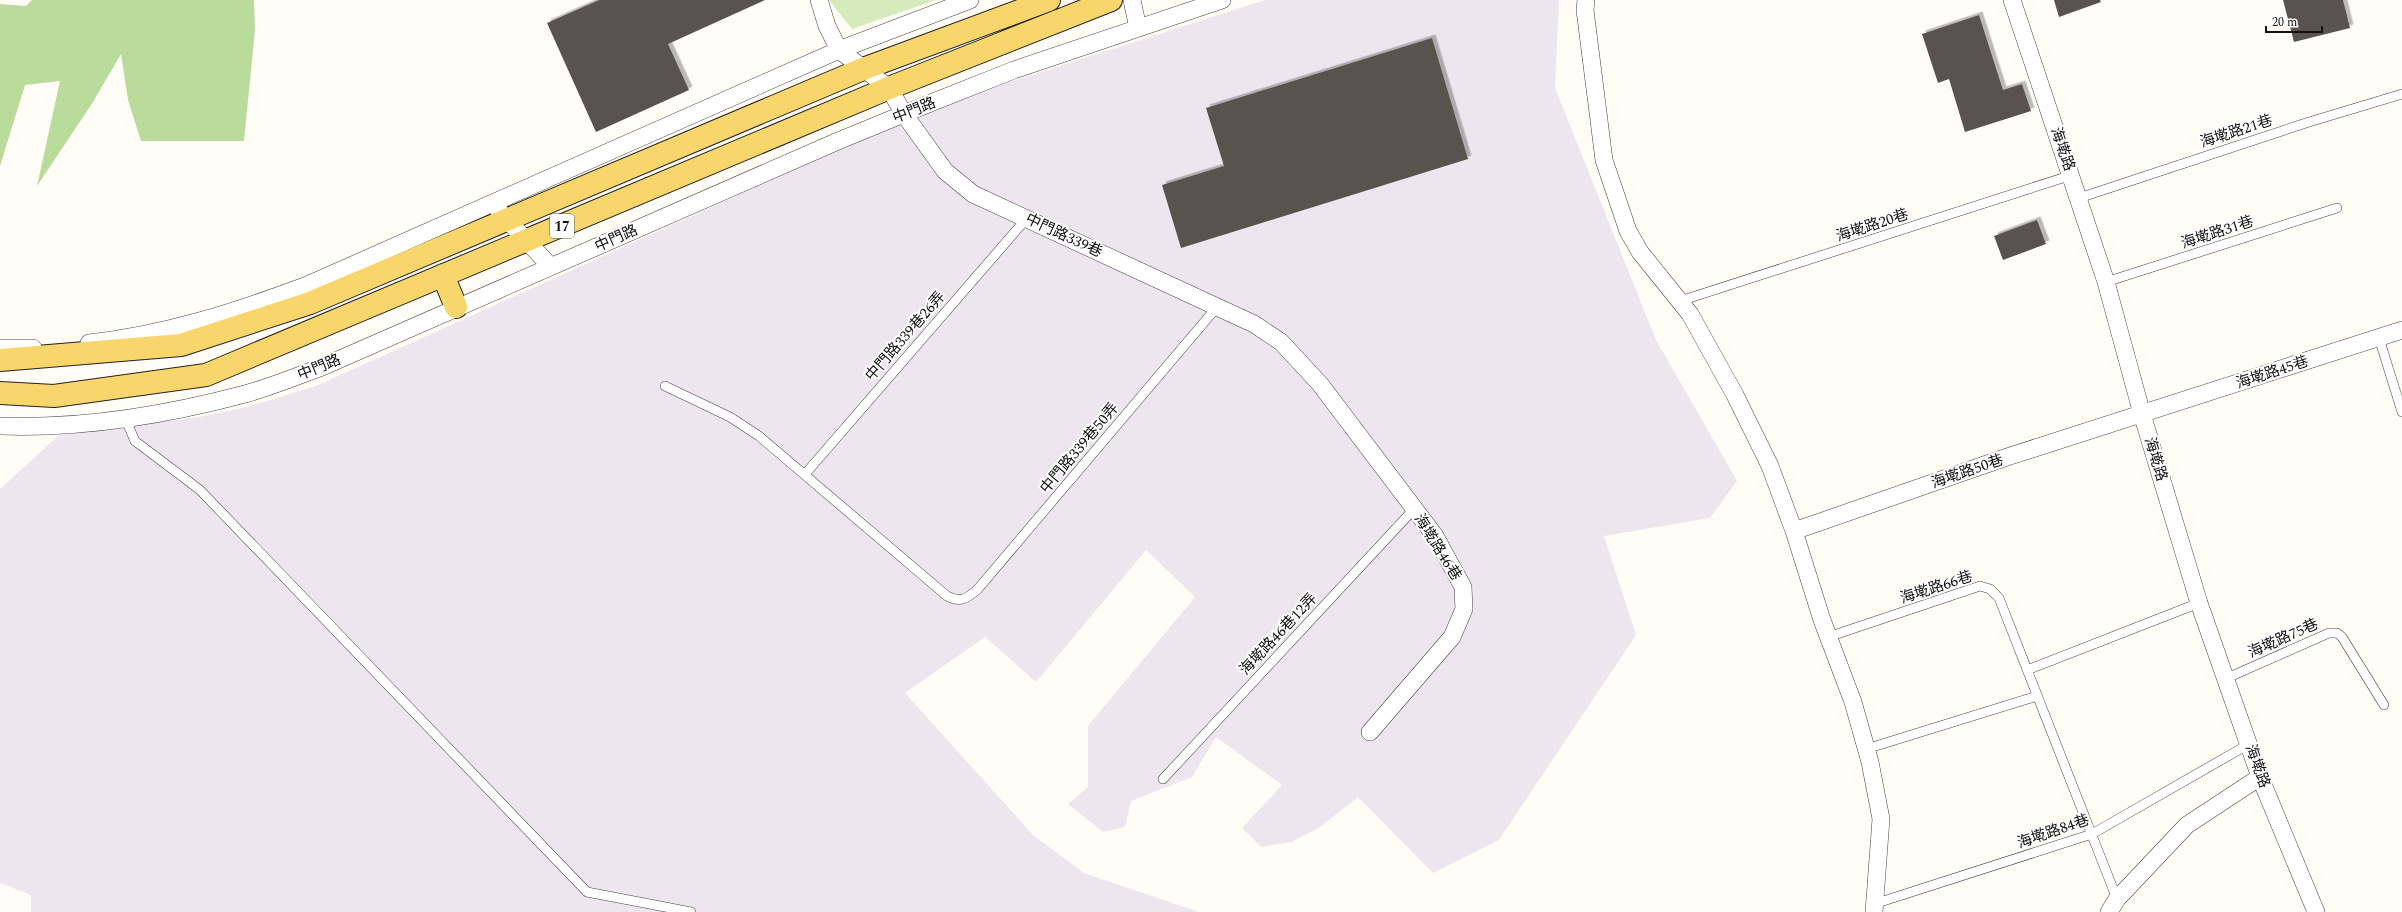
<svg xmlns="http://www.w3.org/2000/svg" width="2402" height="912" viewBox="0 0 2402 912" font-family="Spectral,'Noto Sans TC',serif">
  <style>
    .industrial { fill: #eee6ef }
    .green { fill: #d5ebbd }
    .forest { fill: #b9dc9c }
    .building { fill: #5a524d; filter: url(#shadow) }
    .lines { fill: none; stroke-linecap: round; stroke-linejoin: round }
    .lane-casing { stroke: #444; stroke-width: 10 }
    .street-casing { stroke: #444; stroke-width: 18 }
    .primary-casing { stroke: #222; stroke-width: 24 }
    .lane { stroke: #fff; stroke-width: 9 }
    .street { stroke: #fff; stroke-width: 17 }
    .primary { stroke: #f9d66b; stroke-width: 22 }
    .labels { text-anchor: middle; stroke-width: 4; stroke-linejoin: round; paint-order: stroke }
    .shield { fill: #fff; stroke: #585858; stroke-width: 1 }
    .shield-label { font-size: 14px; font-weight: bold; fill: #111 }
    .street-label { font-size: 15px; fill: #111; stroke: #fff }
  </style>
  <defs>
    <filter id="shadow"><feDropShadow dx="3.5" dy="-3.5" stdDeviation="0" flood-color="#0004"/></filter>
  </defs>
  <rect width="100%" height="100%" fill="#fffdf5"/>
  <path class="industrial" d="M1265,0H1559L1555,88L1656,340L1737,481L1710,518L1604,536L1636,635L1499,840L1433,873L1358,797L1320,827L1292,842L1261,847L1242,828L1282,785L1216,737L1192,777L1131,801L1125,827L1103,832L1068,804L1088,787V726L1195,597L1146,550L1036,682L985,637L905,693L1033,835L1084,873L1199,912H31V895L0,883V489L70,425H138L205,416L243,408L316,386L935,106Z"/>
  <path class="green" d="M829,0H936L852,29Z"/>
  <path class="forest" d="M32,0H254L255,30L244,141H141L128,100L121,54L93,102L37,186L60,81L25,85L0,166V4L26,6Z"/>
  <path class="building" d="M599,0H765L668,44L689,90L596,132L547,23Z
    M2054,0H2100L2101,2L2059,17Z
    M2283,0H2343L2350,28L2294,42Z
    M1979,15L2003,90L2022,84L2031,111L1965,132L1949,79L1938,83L1922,34Z
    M1432,38L1468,159L1181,248L1162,185L1224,166L1206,108Z
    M2037,220L2046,244L2003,260L1994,236Z"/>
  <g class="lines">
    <defs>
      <path id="lane" d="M2079,198L2309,122L2402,94
        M2106,282L2337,208
        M1680,301L2072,175
        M2379,338L2402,412
        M665,386L730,417L759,436L947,596C960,603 966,599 977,590L1217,307
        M125,418L135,441L200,490L587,892L691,912
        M806,473L1027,218
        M1828,637L1980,586L1990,589L1999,598L2117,899
        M2027,670L2199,603
        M2227,678L2329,633H2337L2342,637L2384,705
        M1866,749L2037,696
        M1163,779L1414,509
        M1874,904L2092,834L2249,744"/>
      <path id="street" d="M819,0L827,26L839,50L889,88L904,114L945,171L973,194L1254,324L1281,342L1320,384L1435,536L1463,587L1464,609L1452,637L1370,732
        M1132,0L1138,28
        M1586,0L1585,10L1604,160L1628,231L1640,252L1690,314L1735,395L1770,466L1794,531L1822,620L1853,702L1870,762L1881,819L1874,912
        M2012,0L2106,282L2142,414L2199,603L2260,777L2316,912
        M499,211L550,266
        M89,343C164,335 235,312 305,286L839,50L970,0
        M0,348H33
        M0,426C83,429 166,415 245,394C271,387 297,376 322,367L838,141L933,102L1014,70L1222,0
        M1794,531L2007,457L2402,330
        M2109,912L2117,899L2187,825L2260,777"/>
      <path id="primary" d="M443,275L456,307
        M0,360L181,345L310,303L863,69L1049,0
        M0,393L54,396L206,375L889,88L1111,0"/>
    </defs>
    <use href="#lane" class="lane-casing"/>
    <use href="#street" class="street-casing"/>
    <use href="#primary" class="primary-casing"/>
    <use href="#lane" class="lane"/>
    <use href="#street" class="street"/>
    <use href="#primary" class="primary"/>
  </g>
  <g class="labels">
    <rect class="shield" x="550" y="214" width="24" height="24" rx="3"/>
    <g class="shield-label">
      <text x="562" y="231">17</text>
    </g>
    <g class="street-label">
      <text transform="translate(914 110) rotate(-22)" y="5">中門路</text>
      <text transform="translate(2236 131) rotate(-18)" y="5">海墘路21巷</text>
      <text transform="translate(2063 149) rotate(71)" y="5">海墘路</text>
      <text transform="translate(1872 225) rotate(-18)" y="5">海墘路20巷</text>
      <text transform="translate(2217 232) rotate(-18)" y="5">海墘路31巷</text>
      <text transform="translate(1064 235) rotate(25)" y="5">中門路339巷</text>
      <text transform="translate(616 238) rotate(-24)" y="5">中門路</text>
      <text transform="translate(905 336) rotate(-49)" y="5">中門路339巷26弄</text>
      <text transform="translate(319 367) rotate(-22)" y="5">中門路</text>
      <text transform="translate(2272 372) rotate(-18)" y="5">海墘路45巷</text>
      <text transform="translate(1079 448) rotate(-50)" y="5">中門路339巷50弄</text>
      <text transform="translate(2156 459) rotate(73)" y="5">海墘路</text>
      <text transform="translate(1967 471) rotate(-19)" y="5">海墘路50巷</text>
      <text transform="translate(1438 547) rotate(58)" y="5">海墘路46巷</text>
      <text transform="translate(1936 587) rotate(-18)" y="5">海墘路66巷</text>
      <text transform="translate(1278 634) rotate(-47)" y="5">海墘路46巷12弄</text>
      <text transform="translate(2283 638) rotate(-24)" y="5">海墘路75巷</text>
      <text transform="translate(2258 766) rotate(70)" y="5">海墘路</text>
      <text transform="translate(2053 831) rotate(-19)" y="5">海墘路84巷</text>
    </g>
  </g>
  <path d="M2266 26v6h56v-6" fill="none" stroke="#111111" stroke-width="2"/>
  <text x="2272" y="26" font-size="12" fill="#111111" stroke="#ffffff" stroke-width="3" paint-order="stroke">20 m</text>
</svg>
